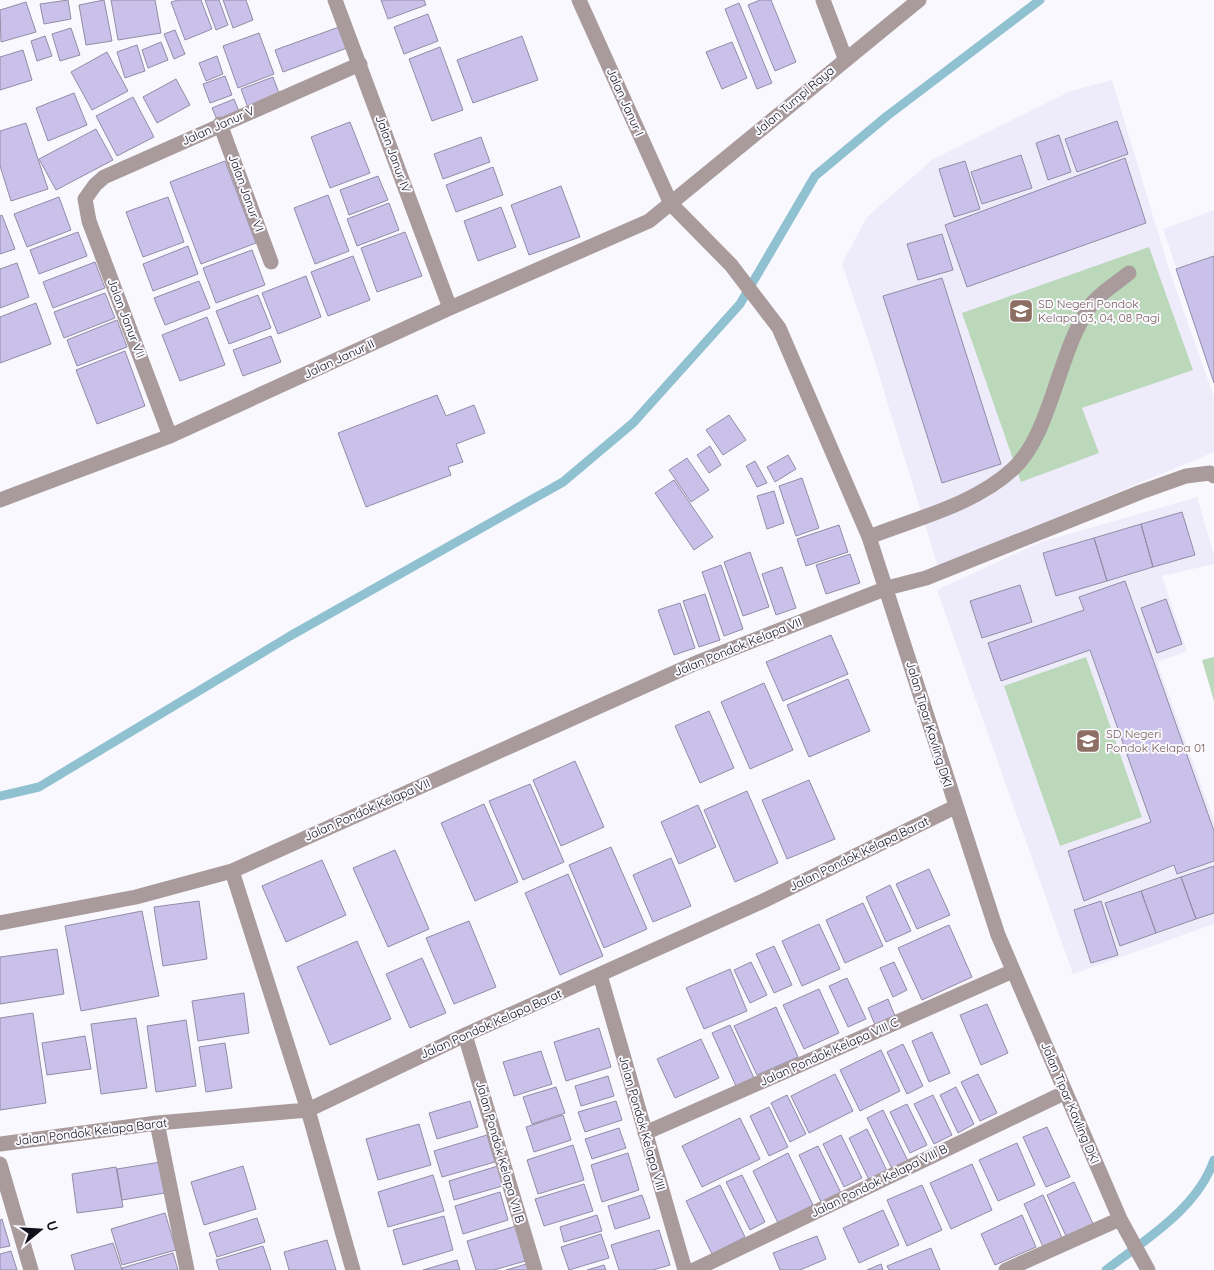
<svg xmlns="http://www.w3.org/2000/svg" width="1214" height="1270" viewBox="0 0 1214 1270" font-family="Quicksand,sans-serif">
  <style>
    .built { fill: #eeecfa }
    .green { fill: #bbd8ba }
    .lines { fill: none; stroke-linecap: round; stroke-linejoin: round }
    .stream { stroke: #8fc1d1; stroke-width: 9 }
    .building { fill: #cac1ea; stroke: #928ca7 }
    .minor { stroke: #a99b9b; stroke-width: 15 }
    .labels { text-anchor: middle; stroke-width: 4; stroke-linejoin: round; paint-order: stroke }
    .street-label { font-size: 12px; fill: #12101a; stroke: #f9f8fe }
    .education-label { font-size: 12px; fill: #785e54; stroke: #f9f8fe; text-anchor: start }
  </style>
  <rect width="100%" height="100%" fill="#f9f8fe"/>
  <path class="built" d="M1112,80L1170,272L1214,397V452L938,567L871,349L842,264L867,217L933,159L1071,91Z
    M1214,210V380L1163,229Z
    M1197,497L1214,555V564L1162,576L1187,651L1157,662L1214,820V924L1073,974L937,590L1041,542Z"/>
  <path class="green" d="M1149,247L1193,370L1082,408L1099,453L1021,482L962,313Z
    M1086,657L1142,817L1060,846L1004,686Z
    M1214,657V701L1202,660Z"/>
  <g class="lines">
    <path class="stream" d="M0,796L39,787L290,636L563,482L633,423L740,304L815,176L887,116L1040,0
      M1106,1270C1146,1239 1197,1209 1214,1160"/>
  </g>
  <path class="building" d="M68,0L71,19L44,24L40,4Z
    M104,0L112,41L86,45L79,5Z
    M111,0H155L161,33L118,40Z
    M178,0H201L212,29L185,40L171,2Z
    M205,0H219L228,25L216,30Z
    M223,0H246L253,20L233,28Z
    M381,0H424L426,5L388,19Z
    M760,0H771L796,62L775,71L748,5Z
    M26,2L36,32L1,42L0,10Z
    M739,3L772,83L757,89L725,9Z
    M428,14L438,41L404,54L394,27Z
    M339,27L347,48L283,72L275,50Z
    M71,28L80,55L60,61L52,34Z
    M175,30L185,54L174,59L164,34Z
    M259,33L274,74L238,88L223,46Z
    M45,36L52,56L37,61L31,41Z
    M522,36L538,80L473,103L457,60Z
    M161,42L168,60L148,68L142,50Z
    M732,42L747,78L722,89L706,52Z
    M137,45L145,71L125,78L117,52Z
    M440,47L463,110L432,121L409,59Z
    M23,50L32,80L0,90V57Z
    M107,52L128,91L92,110L71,72Z
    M217,56L223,74L206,81L199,63Z
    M225,76L232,95L210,103L203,84Z
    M273,77L280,96L248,108L241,89Z
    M176,79L190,105L157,123L143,97Z
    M74,93L87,125L48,141L36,108Z
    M133,97L154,137L117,156L96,116Z
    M234,99L240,114L218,122L212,108Z
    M1117,121L1128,154L1077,172L1065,139Z
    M350,122L370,173L330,188L311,137Z
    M26,123L48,189L11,201L0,166V131Z
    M96,129L113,160L56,190L39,159Z
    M1059,135L1071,172L1048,180L1036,143Z
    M481,137L490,162L443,179L434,154Z
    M1021,155L1032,188L982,204L971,172Z
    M1125,158L1146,223L967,287L945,225Z
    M225,161L256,243L201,264L170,182Z
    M965,161L980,209L954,217L939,169Z
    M493,167L503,195L456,212L446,185Z
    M378,176L388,200L349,215L340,190Z
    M561,186L580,237L529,255L511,205Z
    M328,195L349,251L315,264L294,208Z
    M59,197L71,230L27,247L14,214Z
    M168,197L184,242L143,257L126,212Z
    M389,203L399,230L357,246L347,219Z
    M501,207L516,247L478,261L464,221Z
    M2,215L15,249L0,254V216Z
    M78,232L87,256L39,274L30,250Z
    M405,232L422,276L377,292L361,248Z
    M942,234L953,270L918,280L907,244Z
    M188,246L198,274L153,291L143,264Z
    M252,250L265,285L216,303L203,268Z
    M353,256L370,300L328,316L311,272Z
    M1214,256V383L1176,269Z
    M95,262L105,288L53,308L43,282Z
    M17,263L29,297L0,308V269Z
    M306,276L321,317L278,334L262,293Z
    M942,278L1001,464L942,483L883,296Z
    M199,281L210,308L165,325L154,298Z
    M105,293L115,318L64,338L54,312Z
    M258,295L271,328L229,344L216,311Z
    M36,303L51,344L0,363V317Z
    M207,317L225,365L180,381L162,335Z
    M117,320L127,347L77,366L67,340Z
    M271,336L281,362L243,376L233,350Z
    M125,351L145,406L97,424L76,370Z
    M437,395L446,416L474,405L485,433L456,444L463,462L448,467L451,475L366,507L338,433Z
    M729,415L746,440L723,455L706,430Z
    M710,446L721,465L709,473L697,455Z
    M788,455L796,469L775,482L767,467Z
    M687,458L709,490L691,502L669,470Z
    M755,461L767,483L757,487L746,466Z
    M802,478L819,528L796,536L779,486Z
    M674,480L713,537L694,550L655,493Z
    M774,491L784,523L767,529L757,496Z
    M1182,512L1195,555L1153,567L1141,524Z
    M1141,524L1153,567L1107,581L1094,538Z
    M839,525L848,552L806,566L797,539Z
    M1094,538L1107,581L1056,596L1043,553Z
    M750,552L769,607L743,616L724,562Z
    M850,554L860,583L826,594L816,565Z
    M721,565L743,629L724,636L702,572Z
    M782,567L796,608L776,615L762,574Z
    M1125,581L1214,831V861L1177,874L1174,865L1084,901L1068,851L1151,822L1090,650L1001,681L988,643L1084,610L1079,597Z
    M1020,585L1032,622L982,638L970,601Z
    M705,594L720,640L699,647L683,601Z
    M1166,599L1182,644L1157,653L1141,608Z
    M680,603L695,648L674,655L658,610Z
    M831,635L848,674L783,701L766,662Z
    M848,679L870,731L809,757L787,705Z
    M764,683L793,750L750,769L721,702Z
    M709,711L734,768L700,783L675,726Z
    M575,761L604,827L561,846L533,780Z
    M809,780L835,839L787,859L762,800Z
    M530,784L564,862L523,880L489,801Z
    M747,791L778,863L735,882L704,810Z
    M484,804L518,882L475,901L441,823Z
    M698,805L716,847L679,864L661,822Z
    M611,847L647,929L604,948L569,865Z
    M395,850L429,929L388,947L353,868Z
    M671,858L691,906L653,922L633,875Z
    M322,860L346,915L286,942L262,886Z
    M1214,866V913L1196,919L1181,877Z
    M929,869L950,915L917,929L896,884Z
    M568,874L603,956L560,975L525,893Z
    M1181,877L1196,919L1156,933L1141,891Z
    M890,885L911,931L886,942L866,897Z
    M1141,891L1156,933L1120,946L1105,903Z
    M199,901L207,959L163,966L154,907Z
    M1101,901L1118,955L1091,963L1074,910Z
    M863,903L883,946L845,963L826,920Z
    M142,911L159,996L81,1011L65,926Z
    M469,921L496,987L454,1004L426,938Z
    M819,924L840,969L802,986L782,941Z
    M949,925L972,977L922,1000L898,948Z
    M357,941L391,1019L330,1045L297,967Z
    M774,946L792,985L774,993L756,954Z
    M57,949L64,994L0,1004V957Z
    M422,958L446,1013L410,1028L386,974Z
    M751,962L767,995L750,1003L734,970Z
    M894,962L907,990L893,997L880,968Z
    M730,969L747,1011L704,1029L686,988Z
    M847,978L866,1019L848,1027L829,986Z
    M819,989L839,1033L804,1049L783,1005Z
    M244,993L249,1033L198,1041L192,1001Z
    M888,999L895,1016L875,1025L868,1008Z
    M987,1004L1008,1053L981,1065L960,1015Z
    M776,1007L798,1057L757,1075L734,1026Z
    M33,1013L46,1103L0,1110V1018Z
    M136,1018L147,1088L101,1094L91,1024Z
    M186,1020L196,1086L156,1092L147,1026Z
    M730,1025L754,1078L736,1086L712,1033Z
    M599,1028L611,1067L566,1081L554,1042Z
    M932,1032L950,1073L929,1082L912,1041Z
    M85,1036L91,1069L47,1075L42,1043Z
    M701,1039L719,1078L675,1098L657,1059Z
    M225,1043L232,1088L206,1092L199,1047Z
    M903,1044L923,1086L907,1094L887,1052Z
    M881,1050L900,1091L860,1111L840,1070Z
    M541,1051L552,1084L514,1096L503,1062Z
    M835,1074L853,1111L809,1133L791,1096Z
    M978,1074L997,1113L980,1121L961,1082Z
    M608,1076L614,1096L581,1106L575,1086Z
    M556,1087L565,1113L532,1124L523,1097Z
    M956,1087L974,1124L958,1133L940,1095Z
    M787,1095L806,1134L790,1142L771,1103Z
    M933,1095L952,1135L934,1144L914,1104Z
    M470,1101L478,1127L437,1139L429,1113Z
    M616,1101L622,1120L585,1132L578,1112Z
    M907,1104L927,1145L910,1153L890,1112Z
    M769,1107L788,1147L769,1156L750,1116Z
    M883,1110L908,1161L892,1169L867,1118Z
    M563,1115L571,1140L534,1152L526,1127Z
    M740,1118L760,1159L702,1187L682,1146Z
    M419,1124L431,1165L378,1180L366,1139Z
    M1047,1127L1070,1177L1046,1187L1023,1137Z
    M619,1128L626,1148L592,1159L585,1139Z
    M867,1129L887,1171L869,1180L849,1138Z
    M487,1135L495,1162L442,1177L434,1151Z
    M841,1135L862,1178L844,1187L823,1144Z
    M1017,1143L1035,1185L998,1201L979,1160Z
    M573,1145L584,1180L538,1194L527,1160Z
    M818,1146L841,1193L821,1202L799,1155Z
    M628,1153L639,1190L602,1202L591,1165Z
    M788,1153L813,1205L778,1223L753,1171Z
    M161,1162L165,1193L122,1200L117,1169Z
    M972,1164L992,1210L951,1229L930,1183Z
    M501,1165L506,1185L454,1200L449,1181Z
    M243,1166L256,1209L204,1225L191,1182Z
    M116,1167L123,1207L77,1213L72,1174Z
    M433,1175L444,1211L388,1227L378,1192Z
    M742,1175L765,1222L750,1230L726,1182Z
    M1074,1182L1094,1226L1067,1238L1047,1195Z
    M584,1184L593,1211L544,1226L535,1199Z
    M720,1185L745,1237L712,1254L686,1201Z
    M922,1185L942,1230L907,1246L887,1200Z
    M500,1192L508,1220L463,1234L455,1206Z
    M642,1195L650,1218L615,1229L608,1206Z
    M1043,1195L1063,1240L1044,1249L1024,1204Z
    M883,1210L899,1245L859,1263L843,1228Z
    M165,1213L176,1250L122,1265L111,1229Z
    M597,1215L602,1231L564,1242L560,1227Z
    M1022,1215L1036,1247L995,1265L981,1234Z
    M444,1216L453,1250L403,1265L393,1230Z
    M257,1218L265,1242L217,1257L209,1233Z
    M2,1219L10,1246L0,1248V1220Z
    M516,1226L525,1261L494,1270H476L467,1241Z
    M659,1230L670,1265L653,1270H619L611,1245Z
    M601,1234L609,1258L569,1270L561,1247Z
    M817,1236L826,1259L800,1270H780L773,1253Z
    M327,1240L336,1270H289L284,1252Z
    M113,1243L122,1270H75L71,1255Z
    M263,1246L271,1270H219L216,1260Z
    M931,1248L940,1270H889L887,1266Z
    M11,1251L17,1270H0V1254Z
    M173,1253L178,1270H123L122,1268Z
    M457,1260L460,1270H423Z
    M530,1263L532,1270H506Z
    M881,1264L883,1270H867Z
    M604,1265L606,1270H587Z"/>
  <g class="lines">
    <path class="minor" d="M335,0L450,308
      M579,0L671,204L731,265L779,328L869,537L998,935L1120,1219L1148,1270
      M823,0L845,58
      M220,124L271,262
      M170,436L89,221L85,199L95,185L104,177L360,64
      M0,500L170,436L450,308L649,221L919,0
      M869,537C917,518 974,505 1013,469C1052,433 1058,350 1091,305C1100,293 1117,283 1129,273
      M232,871L308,1110L353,1270
      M0,923L136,897L232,871L696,663L887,588L926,578L1141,492L1186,476L1210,473L1214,476
      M600,975L685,1270
      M465,1035L535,1270
      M157,1123L187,1270
      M645,1133L1013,971
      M0,1144L157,1123L308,1110L465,1035L763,901L955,807
      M0,1164L31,1270
      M694,1270L1064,1093
      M1006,1270L1120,1219"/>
  </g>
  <defs>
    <symbol id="school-square" viewBox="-11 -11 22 22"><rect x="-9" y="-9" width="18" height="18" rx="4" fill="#8d6e63" stroke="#f9f8fe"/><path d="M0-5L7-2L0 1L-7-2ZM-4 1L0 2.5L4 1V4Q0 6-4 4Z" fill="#fff"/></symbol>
  </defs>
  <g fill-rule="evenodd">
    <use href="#school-square" x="1007" y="297" width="28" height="28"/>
    <use href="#school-square" x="1074" y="727" width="28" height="28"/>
  </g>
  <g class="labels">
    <g class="street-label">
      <text transform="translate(794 101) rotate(-40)" y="4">Jalan Tumpi Raya</text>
      <text transform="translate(625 102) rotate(66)" y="4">Jalan Janur I</text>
      <text transform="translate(218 126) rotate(-24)" y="4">Jalan Janur V</text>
      <text transform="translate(393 154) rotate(70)" y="4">Jalan Janur IV</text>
      <text transform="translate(246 193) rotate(70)" y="4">Jalan Janur VI</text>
      <text transform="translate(126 318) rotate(69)" y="4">Jalan Janur VII</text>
      <text transform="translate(339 359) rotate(-25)" y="4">Jalan Janur II</text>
      <text transform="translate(738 647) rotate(-22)" y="4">Jalan Pondok Kelapa VII</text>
      <text transform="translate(929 724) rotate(73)" y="4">Jalan Tipar Kavling DKI</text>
      <text transform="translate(367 810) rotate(-24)" y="4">Jalan Pondok Kelapa VII</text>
      <text transform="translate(859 854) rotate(-26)" y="4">Jalan Pondok Kelapa Barat</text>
      <text transform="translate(491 1024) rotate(-24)" y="4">Jalan Pondok Kelapa Barat</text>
      <text transform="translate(829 1052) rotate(-24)" y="4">Jalan Pondok Kelapa VIII C</text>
      <text transform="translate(1070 1103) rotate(67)" y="4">Jalan Tipar Kavling DKI</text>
      <text transform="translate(642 1123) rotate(74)" y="4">Jalan Pondok Kelapa VIII</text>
      <text transform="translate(91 1132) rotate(-7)" y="4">Jalan Pondok Kelapa Barat</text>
      <text transform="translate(500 1152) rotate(74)" y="4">Jalan Pondok Kelapa VII B</text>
      <text transform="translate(879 1181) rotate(-26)" y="4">Jalan Pondok Kelapa VIII B</text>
    </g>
    <g class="education-label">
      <text x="1038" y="308">SD Negeri Pondok<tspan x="1038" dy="14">Kelapa 03, 04, 08 Pagi</tspan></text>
      <text x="1106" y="738">SD Negeri<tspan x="1106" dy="14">Pondok Kelapa 01</tspan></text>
    </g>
  </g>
  <g transform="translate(40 1230) rotate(72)" stroke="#f9f8fe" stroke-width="4" paint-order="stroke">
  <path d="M0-4L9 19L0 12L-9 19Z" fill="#12101a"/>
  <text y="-8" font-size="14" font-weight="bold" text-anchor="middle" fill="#12101a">U</text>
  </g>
</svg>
